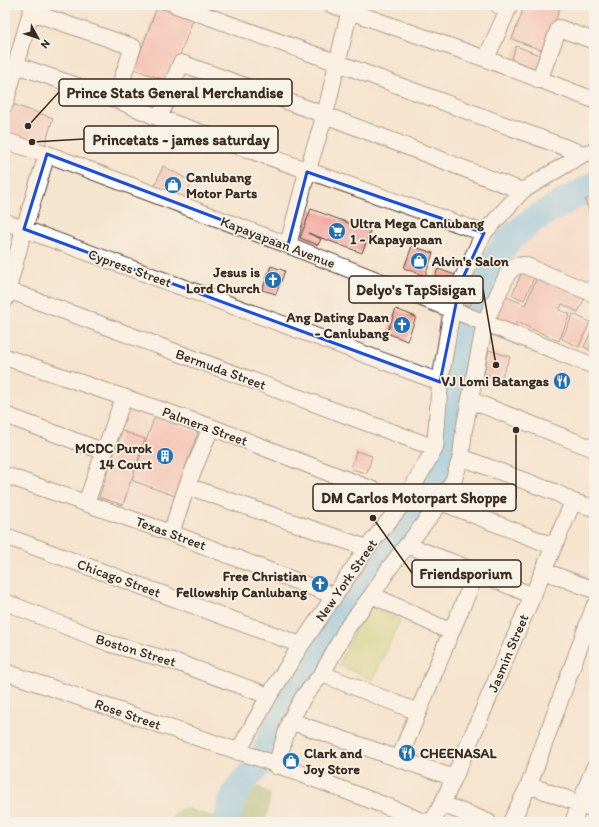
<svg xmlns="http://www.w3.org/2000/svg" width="599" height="827" viewBox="0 0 599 827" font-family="Itim,sans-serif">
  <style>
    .built { fill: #f6d2c4 }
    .green { fill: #c3d376; stroke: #7f7e4a }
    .forest { fill: #9ab567; stroke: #6a7042 }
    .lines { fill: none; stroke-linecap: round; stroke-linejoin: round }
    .river { stroke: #6ebfea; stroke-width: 27 }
    .building { fill: #f2a29a }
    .minor-casing { stroke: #574638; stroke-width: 18 }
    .minor { stroke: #fff; stroke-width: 16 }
    .marked { fill: none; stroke: #1d4ed8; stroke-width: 3; stroke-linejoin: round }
    .labels { text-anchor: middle; stroke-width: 3.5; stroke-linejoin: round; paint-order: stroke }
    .poi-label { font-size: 14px; font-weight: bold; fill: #3b2a1e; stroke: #f7f3e8; text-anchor: start }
    .street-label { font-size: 14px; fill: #3b2a1e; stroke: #f7f3e8 }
    .leader { fill: none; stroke: #3b2a1e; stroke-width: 1.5 }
    .callout-dot { fill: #3b2a1e; stroke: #f7f3e8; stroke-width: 1.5 }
    .callout { fill: #f7f3e8; stroke: #3b2a1e; stroke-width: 1.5 }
    .callout-label { font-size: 15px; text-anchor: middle; font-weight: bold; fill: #3b2a1e }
  </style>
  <rect width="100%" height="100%" fill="#f7f3e8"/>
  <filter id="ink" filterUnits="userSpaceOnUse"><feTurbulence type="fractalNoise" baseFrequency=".025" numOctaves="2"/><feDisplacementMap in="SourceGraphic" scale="8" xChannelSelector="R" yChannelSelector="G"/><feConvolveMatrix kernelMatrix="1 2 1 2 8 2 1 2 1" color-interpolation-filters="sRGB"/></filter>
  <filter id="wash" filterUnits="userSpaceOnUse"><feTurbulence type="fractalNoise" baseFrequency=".012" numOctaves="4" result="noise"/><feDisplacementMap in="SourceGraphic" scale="16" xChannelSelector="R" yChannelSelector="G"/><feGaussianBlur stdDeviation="0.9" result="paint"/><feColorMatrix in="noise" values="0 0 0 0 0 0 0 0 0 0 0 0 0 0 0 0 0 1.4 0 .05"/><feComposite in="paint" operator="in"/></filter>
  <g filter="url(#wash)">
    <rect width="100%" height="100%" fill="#f5e4ce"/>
    <path class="built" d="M594,191V287L520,256L512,243L528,229L545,218Z
      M125,404L202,433L168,527L90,498Z"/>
    <path class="green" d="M366,605L400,620L373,680L339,665Z"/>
    <path class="forest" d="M594,175V191C564,207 514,230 499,261C491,276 486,294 481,310L470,307C478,286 485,262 497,244C514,220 539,206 564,191C574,186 584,179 594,175Z
      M255,785L270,794L267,815L264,822H171L176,812L184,808L217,818L229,803L237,786Z"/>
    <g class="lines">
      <path class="river" d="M228,822L230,805L235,794L243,782L259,764L264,756L285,704L391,545L421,508L445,461L454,412L458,368L463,349L471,318L494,262L505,245L513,236L532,220L594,185"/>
    </g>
    <g id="blocks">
      <path class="building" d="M525,5H561L544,51L512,39Z
        M157,7L193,20L170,82L134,69Z
        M516,46L542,56L537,70L511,61Z
        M9,103L53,118L44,148L5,134V117Z
        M163,166L192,182L182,202L154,188Z
        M594,196V222L585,200Z
        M311,209L370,231L362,253L308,233L321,239L318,245L300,238Z
        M412,246L433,253L425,276L404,268Z
        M271,266L285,271L276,294L262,290Z
        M438,269L458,276L450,297L430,289Z
        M522,272L534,278L524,300L512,295Z
        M538,275L586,295L578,312L562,304L559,310L570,314L559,341L517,322L513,329L492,320L503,295L525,305Z
        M469,290L475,292L470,306L464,304Z
        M396,309L416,317L407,341L387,333Z
        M573,314L590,322L579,347L562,339Z
        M594,325V352L584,347Z
        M489,350L510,357L500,380L484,373Z
        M155,416L198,432L175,496L131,480L123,505L99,497L122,431L145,439L132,479Z
        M356,451L372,456L367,473L351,469Z"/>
    </g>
  </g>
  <g filter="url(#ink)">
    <use href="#blocks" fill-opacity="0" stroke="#574638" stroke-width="1"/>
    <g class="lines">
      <defs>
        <path id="minor" d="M176,5L338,63L583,154
          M332,5L486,59L594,100
          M31,12L133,47L115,99
          M486,59L508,9L498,5
          M16,65L115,99L159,118L484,233
          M539,80L559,28L594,41
          M5,104L33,5
          M159,118L181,63L325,115L522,191
          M5,141L47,154L288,245L594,366
          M5,222L440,382
          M288,245L307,172L325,115L351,5
          M5,289L435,448
          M5,300L24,229L47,154
          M5,357L211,427L404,502
          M470,400L594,449
          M5,415L105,452
          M461,457L557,493L573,502L594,508
          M5,475L171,533L335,596
          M187,486L367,548
          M441,502L553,546
          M86,503L124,397
          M171,533L187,486L211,427
          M5,536L301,645
          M407,545L477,572L533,596
          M544,571L594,590
          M372,595L451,632
          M5,602L111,644L179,663L269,696
          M5,672L270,762L394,809L421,821L426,822L434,819L442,804L454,778L573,502
          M322,674L418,712
          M290,721L454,778
          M238,752L269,696L301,645L367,548L404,502L435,448L440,382L452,309L460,284L484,233L522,191L583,154L594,151
          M399,759L451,632L477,572
          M276,766L290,721L304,696L322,674L347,628L372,595L390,567L441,502L454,479L461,457L464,430L485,322L508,273L516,266L524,265L594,294
          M529,785L594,809
          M442,804L488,822
          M511,822L529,785L594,607
          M573,822L594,768"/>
      </defs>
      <use href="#minor" class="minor-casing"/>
      <use href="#minor" class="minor"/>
    </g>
  </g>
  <path d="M0 0H599V827H0ZM47,154L288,245L307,172L484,233L460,284L440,382L24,229Z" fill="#f5e4ce" fill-opacity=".55" fill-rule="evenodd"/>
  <path class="marked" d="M47,154L288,245L307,172L484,233L460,284L440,382L24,229Z"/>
  <defs>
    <symbol id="shop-disc" viewBox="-11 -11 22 22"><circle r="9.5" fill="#1f6fb2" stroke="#f7f3e8"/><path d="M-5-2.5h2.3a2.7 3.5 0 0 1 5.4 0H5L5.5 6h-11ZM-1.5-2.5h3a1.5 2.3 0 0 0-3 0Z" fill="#fff"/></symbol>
    <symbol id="supermarket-disc" viewBox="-11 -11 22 22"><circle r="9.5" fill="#1f6fb2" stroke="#f7f3e8"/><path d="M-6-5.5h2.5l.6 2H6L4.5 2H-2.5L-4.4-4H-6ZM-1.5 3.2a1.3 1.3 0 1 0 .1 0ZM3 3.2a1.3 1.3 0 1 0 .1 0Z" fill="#fff"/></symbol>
    <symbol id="church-disc" viewBox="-11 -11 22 22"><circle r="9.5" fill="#1f6fb2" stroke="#f7f3e8"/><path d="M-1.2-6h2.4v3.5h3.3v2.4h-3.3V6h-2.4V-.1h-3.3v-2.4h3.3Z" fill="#fff"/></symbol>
    <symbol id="restaurant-disc" viewBox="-11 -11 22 22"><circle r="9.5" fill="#1f6fb2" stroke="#f7f3e8"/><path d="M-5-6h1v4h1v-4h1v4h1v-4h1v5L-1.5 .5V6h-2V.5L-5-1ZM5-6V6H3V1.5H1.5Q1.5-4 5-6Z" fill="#fff"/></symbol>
    <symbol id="building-disc" viewBox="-11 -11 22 22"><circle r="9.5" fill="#1f6fb2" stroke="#f7f3e8"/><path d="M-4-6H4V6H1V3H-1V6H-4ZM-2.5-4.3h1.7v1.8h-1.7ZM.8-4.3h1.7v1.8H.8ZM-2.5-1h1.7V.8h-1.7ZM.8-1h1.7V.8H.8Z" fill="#fff"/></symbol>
  </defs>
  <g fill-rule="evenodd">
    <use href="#shop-disc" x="163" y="175" width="20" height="20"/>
    <use href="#supermarket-disc" x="327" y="221" width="20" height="20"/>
    <use href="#shop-disc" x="409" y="251" width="20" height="20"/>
    <use href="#church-disc" x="263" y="270" width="20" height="20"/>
    <use href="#church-disc" x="392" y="315" width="20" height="20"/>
    <use href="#restaurant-disc" x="552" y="371" width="20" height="20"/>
    <use href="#building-disc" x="155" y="446" width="20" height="20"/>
    <use href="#church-disc" x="310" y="574" width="20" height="20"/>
    <use href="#restaurant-disc" x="397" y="743" width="20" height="20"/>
    <use href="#shop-disc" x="281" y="751" width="20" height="20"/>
  </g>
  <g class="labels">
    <g class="poi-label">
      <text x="186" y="182">Canlubang<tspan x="186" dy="16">Motor Parts</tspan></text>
      <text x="350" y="228">Ultra Mega Canlubang<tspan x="350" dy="16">1 - Kapayapaan</tspan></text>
      <text x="432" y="266">Alvin's Salon</text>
      <text x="260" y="277" text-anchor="end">Jesus is<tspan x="260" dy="16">Lord Church</tspan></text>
      <text x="389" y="322" text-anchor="end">Ang Dating Daan<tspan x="389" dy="16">- Canlubang</tspan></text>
      <text x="549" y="386" text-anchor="end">VJ Lomi Batangas</text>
      <text x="152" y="453" text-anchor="end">MCDC Purok<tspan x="152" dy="16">14 Court</tspan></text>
      <text x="307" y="581" text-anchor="end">Free Christian<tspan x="307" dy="16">Fellowship Canlubang</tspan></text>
      <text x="304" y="758">Clark and<tspan x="304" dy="16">Joy Store</tspan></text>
      <text x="420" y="758">CHEENASAL</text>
    </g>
    <g class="street-label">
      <text transform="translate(278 242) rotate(21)" y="5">Kapayapaan Avenue</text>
      <text transform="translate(130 268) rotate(20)" y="5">Cypress Street</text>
      <text transform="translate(221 369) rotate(20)" y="5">Bermuda Street</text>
      <text transform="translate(205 426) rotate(20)" y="5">Palmera Street</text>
      <text transform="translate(171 533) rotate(20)" y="5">Texas Street</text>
      <text transform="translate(119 578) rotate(20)" y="5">Chicago Street</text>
      <text transform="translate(346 580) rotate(-55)" y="5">New York Street</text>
      <text transform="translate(136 650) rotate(17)" y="5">Boston Street</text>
      <text transform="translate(508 653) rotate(-67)" y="5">Jasmin Street</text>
      <text transform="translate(128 714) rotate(19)" y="5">Rose Street</text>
    </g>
  </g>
  <path class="leader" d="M28 126L59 92M32 142L84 139M496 365L483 289M516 430L516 498M373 518L412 573"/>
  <g class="callout-dot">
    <circle cx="28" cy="126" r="4"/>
    <circle cx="32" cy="142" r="4"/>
    <circle cx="496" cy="365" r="4"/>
    <circle cx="516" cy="430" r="4"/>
    <circle cx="373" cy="518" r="4"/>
  </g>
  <g class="callout">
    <rect x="59" y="79" width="233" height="27" rx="4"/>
    <rect x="84" y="126" width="194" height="27" rx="4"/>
    <rect x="349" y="276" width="134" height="27" rx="4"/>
    <rect x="313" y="484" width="203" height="27" rx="4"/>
    <rect x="412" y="560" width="109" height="27" rx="4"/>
  </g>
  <g class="callout-label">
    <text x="175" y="98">Prince Stats General Merchandise</text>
    <text x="181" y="145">Princetats - james saturday</text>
    <text x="416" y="295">Delyo's TapSisigan</text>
    <text x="414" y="503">DM Carlos Motorpart Shoppe</text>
    <text x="466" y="579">Friendsporium</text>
  </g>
  <rect width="599" height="827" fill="none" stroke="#f7f3e8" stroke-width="20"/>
  <g transform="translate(38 38) rotate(130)" stroke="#f7f3e8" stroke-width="3" paint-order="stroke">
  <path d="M0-3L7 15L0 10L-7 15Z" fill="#3b2a1e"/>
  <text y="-6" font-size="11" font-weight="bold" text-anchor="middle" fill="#3b2a1e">N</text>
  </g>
</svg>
